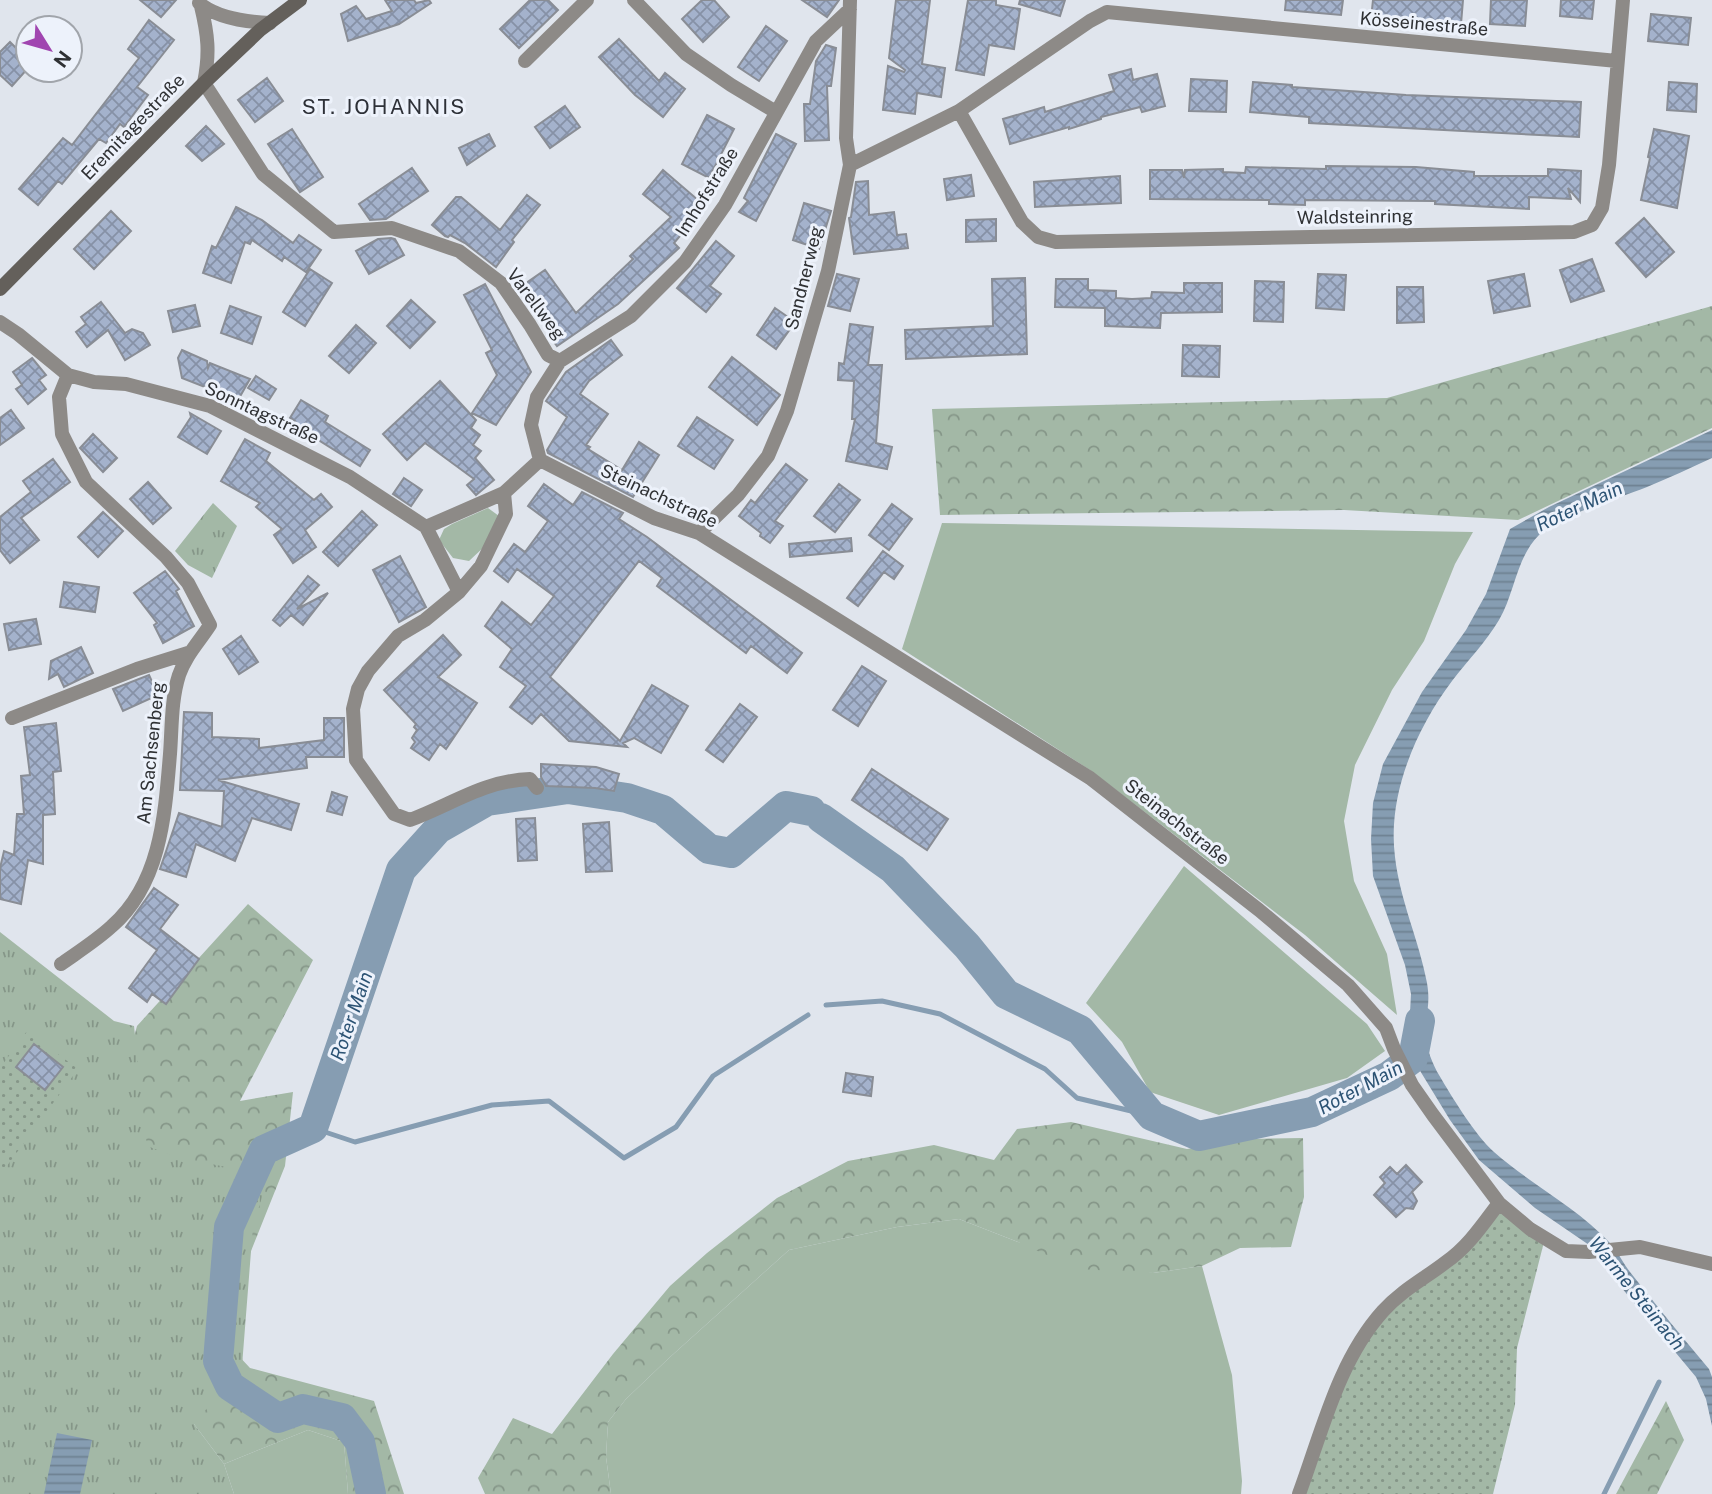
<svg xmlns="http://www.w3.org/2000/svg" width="1712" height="1494" viewBox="0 0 1712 1494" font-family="'Public Sans',sans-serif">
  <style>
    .grass { fill: #a3b8a6 }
    .forest { fill: url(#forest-crowns) }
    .park { fill: url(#park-tufts) }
    .garden { fill: url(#garden-dots) }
    .water { fill: url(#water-rules) }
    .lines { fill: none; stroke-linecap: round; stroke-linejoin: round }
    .stream { stroke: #869db2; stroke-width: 5 }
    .river { stroke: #869db2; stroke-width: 30 }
    .building { fill: url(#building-cross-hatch); stroke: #898d95; stroke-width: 2 }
    .street { stroke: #8d8a87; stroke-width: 14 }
    .secondary { stroke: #64605b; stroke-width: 14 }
    .labels { text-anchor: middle; stroke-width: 6; stroke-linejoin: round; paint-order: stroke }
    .street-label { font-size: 18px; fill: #2f3134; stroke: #edf2fb }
    .water-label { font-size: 19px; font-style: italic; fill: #2c5374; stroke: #edf2fb }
    .quarter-label { font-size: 21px; letter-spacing: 2px; fill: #2e3138; stroke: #edf2fb }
  </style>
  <defs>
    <pattern id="forest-crowns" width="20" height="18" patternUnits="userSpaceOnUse" patternTransform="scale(1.75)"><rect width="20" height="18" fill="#a3b8a6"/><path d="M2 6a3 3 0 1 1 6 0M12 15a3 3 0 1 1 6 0" fill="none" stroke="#859688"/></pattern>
    <pattern id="park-tufts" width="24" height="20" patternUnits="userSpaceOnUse" patternTransform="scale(1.75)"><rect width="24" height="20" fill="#a3b8a6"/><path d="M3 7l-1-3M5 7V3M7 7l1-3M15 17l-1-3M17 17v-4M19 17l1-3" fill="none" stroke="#859688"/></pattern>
    <pattern id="garden-dots" width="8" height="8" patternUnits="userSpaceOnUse" patternTransform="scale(1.75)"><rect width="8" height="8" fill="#a3b8a6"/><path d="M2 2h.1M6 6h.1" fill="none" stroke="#859688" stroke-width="1.8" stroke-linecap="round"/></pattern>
    <pattern id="water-rules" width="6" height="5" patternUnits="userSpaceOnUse" patternTransform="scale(1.75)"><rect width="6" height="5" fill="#869db2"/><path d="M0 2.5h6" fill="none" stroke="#6e8192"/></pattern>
    <pattern id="building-cross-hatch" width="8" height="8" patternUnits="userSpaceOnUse" patternTransform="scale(1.75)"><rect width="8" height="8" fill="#a4b2cc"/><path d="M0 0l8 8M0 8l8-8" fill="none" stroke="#8691a6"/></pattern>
  </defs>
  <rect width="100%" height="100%" fill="#e0e5ed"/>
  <path class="grass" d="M488,508L499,516L485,546L469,561L453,558L439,540L444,529L452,524Z
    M942,523L1473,532L1455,564L1424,641L1392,690L1355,765L1344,821L1354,881L1387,954L1397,1015L1305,935L1090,770L902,649Z
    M1184,866L1367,1024L1385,1051L1347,1078L1219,1115L1150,1092L1122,1042L1086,1003Z
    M959,1219L1018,1242L1153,1273L1202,1266L1232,1375L1242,1481L1241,1494H611L606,1457L608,1422L626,1399L669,1358L789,1250L897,1227Z
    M308,1430L344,1442L348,1494H234L224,1464Z"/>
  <path class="forest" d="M1712,306V428L1518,520L1344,510L940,515L932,409L1387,398Z
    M248,904L313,960L240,1101L293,1092L285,1166L243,1271L237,1354L250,1368L374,1401L404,1494H348L344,1442L308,1430L224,1464L194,1424L123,1078L137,1026Z
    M1071,1122L1187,1149L1250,1139L1303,1138L1304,1197L1291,1247L1240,1248L1202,1266L1153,1273L1077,1269L1018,1242L959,1219L897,1227L789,1250L669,1358L626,1399L608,1422L606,1457L611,1494H485L478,1478L513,1418L552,1434L613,1354L670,1286L707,1253L777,1198L848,1161L934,1145L994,1160L1017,1129Z
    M1666,1401L1684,1440L1657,1494H1616Z"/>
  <path class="park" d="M213,503L237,526L212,578L188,565L175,551Z
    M0,932L114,1021L134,1026L147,1146L180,1158L237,1169L263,1194L253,1226L242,1366L194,1424L224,1464L234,1494H0Z"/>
  <path class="garden" d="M27,1031L78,1069L4,1170L0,1167V1068Z
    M1499,1203L1545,1238L1517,1348L1515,1405L1493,1494H1299L1347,1362L1381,1312L1447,1262Z"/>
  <path class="water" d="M1712,430V458C1690,468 1669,478 1647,487C1618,499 1561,514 1539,535C1516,558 1515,593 1499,620C1486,642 1468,660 1452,681C1416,729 1387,795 1395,857C1400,901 1419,940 1427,983C1431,1006 1425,1015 1425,1036C1426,1047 1433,1065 1439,1075C1452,1097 1475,1135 1494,1152C1530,1184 1578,1208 1610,1243C1618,1252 1623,1263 1630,1272C1656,1305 1682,1337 1709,1369L1712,1377V1426L1706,1399L1696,1377L1621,1287L1592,1247L1535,1208L1479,1160L1450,1120L1408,1051L1411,994L1405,965L1373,876L1371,839L1373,803L1383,764L1422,692L1466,630L1486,594L1510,529L1549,507Z
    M57,1433L92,1440L80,1494H44Z"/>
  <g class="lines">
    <path class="stream" d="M826,1005L882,1001L940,1014L1045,1069L1077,1098L1152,1116
      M313,1128L355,1142L492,1105L549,1101L624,1158L676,1127L713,1076L808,1015
      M1604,1494L1659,1382"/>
    <path class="river" d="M821,818L893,869L967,946L1006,994L1080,1030L1152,1116L1199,1136L1312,1112L1389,1076L1413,1058L1420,1021
      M371,1494L360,1442L342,1418L303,1409L278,1418L230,1386L218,1361L229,1227L264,1150L313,1128L401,870L438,829L487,801L568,789L627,798L663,810L709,849L731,853L786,806L811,811"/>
  </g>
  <path class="building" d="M140,0H176L161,17Z
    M385,0H414L416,3L429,0L431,3L399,24L348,41L341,14L356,6L366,19L392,11Z
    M530,0H548L558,10L519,48L500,29Z
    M702,0H714L729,17L703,42L682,19Z
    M802,0H839L827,17Z
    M896,0H930L922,64L945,68L941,97L917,93L915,114L883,110L888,66L904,72L905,70L889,58Z
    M968,0H996V5L1020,9L1014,49L989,45L984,75L956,70Z
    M1020,0H1065L1060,16L1019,4Z
    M1286,0H1343L1341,15L1285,10Z
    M1373,0H1463L1461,24L1371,19Z
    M1491,0H1527L1525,26L1490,24Z
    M1561,0H1594L1592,19L1560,16Z
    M1651,14L1691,18L1688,45L1648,41Z
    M149,20L174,40L137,87L148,95L124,127L120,124L106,143L99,139L62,184L58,181L38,205L19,189L63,138L72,145L139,58L128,49Z
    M766,26L787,41L759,81L738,67Z
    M28,37V68L12,86L0,75V52L10,42L17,49Z
    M619,39L659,81L665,73L685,89L663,117L635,95L599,57Z
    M826,45L836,48L831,86H827L829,140L805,141L804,104H810L816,61Z
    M1131,69L1133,80L1157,74L1165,106L1142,112L1140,107L1101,117V119L1069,129V127L1010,144L1003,119L1044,107L1045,112L1114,91L1109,75Z
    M267,78L283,101L255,122L238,100Z
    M1191,79L1227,81L1226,112L1189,111Z
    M1253,82L1292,85V87L1406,95L1581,102L1579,137L1309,123V117L1250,112Z
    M1669,82L1697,84L1696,112L1667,110Z
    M565,106L580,127L550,148L535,127Z
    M707,115L734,129L709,178L682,164Z
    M206,126L224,144L202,161L186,146Z
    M292,129L323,177L300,192L268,144Z
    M1654,129L1689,136L1677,208L1641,200L1650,158L1648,157Z
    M489,134L495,146L467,165L459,148Z
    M776,134L796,144L756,221L739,212L748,201L744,198Z
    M1326,166L1416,167L1474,172V176H1548V169L1581,171L1580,202L1568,188L1571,199L1529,197V209L1435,204V201L1305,200V205L1269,204V200L1150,199V170H1182L1184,178L1185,170L1223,169V172L1245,173L1246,167L1326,169Z
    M412,168L428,191L386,219L370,220L359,204Z
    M663,170L705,206L674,243L679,248L618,304L557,346L549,335L552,333L519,288L545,270L576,313L633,259L630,256L671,217L643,194Z
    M971,175L974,196L947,200L944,179Z
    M1120,176L1121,203L1035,207L1034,182Z
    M868,181L869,215L894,212L897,235L906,234L908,248L854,254L849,218L851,217L856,182Z
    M527,195L540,205L512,240L514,242L496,267L465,243L450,235L448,237L445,236L432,225L456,197H461L500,230Z
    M804,203L831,211L819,249L793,240Z
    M236,207L262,220L293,243L299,235L321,250L306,272L284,257L282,261L252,240L250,244L245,242L231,283L203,273L212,246L216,248Z
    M111,211L131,231L94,269L74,249Z
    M1644,218L1674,252L1646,277L1616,243Z
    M996,219V241L966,242V220Z
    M391,238L395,239L404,255L369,274L356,251L378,239Z
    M716,241L734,256L710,286L721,294L706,312L677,288Z
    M1592,259L1604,291L1571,302L1560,270Z
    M310,269L332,283L305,326L283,312Z
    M837,274L859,279L850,311L828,306Z
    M1318,274L1346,275L1344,310L1316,308Z
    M1524,274L1530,306L1494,313L1488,281Z
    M1025,278L1027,354L906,359L905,330L993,326L992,279Z
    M1056,279H1088V290L1116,291V298L1132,299L1151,298L1152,292L1184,293V283H1222V312L1161,313L1160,328L1105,326V308L1055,307Z
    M1255,281L1284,282L1283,322L1254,321Z
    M485,284L531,372L496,425L472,413L497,375L486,353L492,350L464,295Z
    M1397,287H1423L1424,322L1397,323Z
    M411,300L435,322L410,348L387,326Z
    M101,302L125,333L132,329L143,333L150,345L125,360L108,330L87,347L76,332L86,324L81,317Z
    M195,305L200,326L173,332L168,311Z
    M230,306L261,317L252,344L221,333Z
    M775,308L795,322L776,349L757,335Z
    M850,324L873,327L868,365H882L876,443L892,447L887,469L846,461L855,419H852L854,381L838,380L839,363L844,364Z
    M356,325L376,343L349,373L329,356Z
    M611,340L622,355L589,381L580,394L608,414L586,445L590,447L588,449L622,470L639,442L659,455L633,497L548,453L547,450L567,417L546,401L566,372Z
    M1183,345L1220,346L1219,377L1182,376Z
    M182,350L207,361L208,368L210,363L250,379L238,400L182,378L178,358Z
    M732,357L780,395L757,425L709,387Z
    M32,358L46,375L39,380L46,389L28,404L16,389L22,385L13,372Z
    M256,376L276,389L269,400L248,388Z
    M440,381L476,420L471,428L480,435L473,445L481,451L475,458L494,480L476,495L467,485L474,479L425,443L407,460L383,434Z
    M301,400L328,416L325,422L370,450L360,466L315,438L312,443L290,430L295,421L290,418Z
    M11,410L24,428L0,445V418Z
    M190,413L221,431L207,454L178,437L191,417Z
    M697,417L733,440L714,469L678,446Z
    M93,434L117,458L103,472L80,448Z
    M245,439L270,453L266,461L314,500L321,494L332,507L305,530L316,547L293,563L274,535L282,529L256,507L260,503L221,481Z
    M53,459L70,482L21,518L39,540L10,563L0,550V517L31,492L23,481Z
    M786,464L807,480L775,521L783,526L770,543L760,536L761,533L739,516L751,500L755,503Z
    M404,478L422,490L411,506L393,494Z
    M148,482L171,508L153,524L130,499Z
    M544,484L573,505L582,492L623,513L619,519L647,537L802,653L787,673L751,646L746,653L657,586L662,578L639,561L550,677L620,741L652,685L688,706L661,753L634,738L623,743L627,747L569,741L541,714L532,724L510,707L526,686L500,667L512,649L485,626L502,602L531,625L554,596L517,569L508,582L494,571L514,544L525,552L548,521L528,506Z
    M839,484L860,500L835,532L814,516Z
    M892,504L912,519L889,550L869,535Z
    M362,511L377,525L338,566L323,552Z
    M103,512L123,531L98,557L78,537Z
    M851,538L852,551L790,557L789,544Z
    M883,551L903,566L894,579L884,572L858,606L847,598Z
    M400,556L426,607L399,622L373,570Z
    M165,571L179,589L176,591L194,626L163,643L154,625L157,623L134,593Z
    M308,576L319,585L297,609L328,593L303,625L291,615L280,626L273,620Z
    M64,582L99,587L95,612L60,607Z
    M36,619L41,644L9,650L4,624Z
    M443,635L461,655L438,677L477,703L446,749L440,744L429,760L411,748L415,742L412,738L417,730L414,727L416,724L384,690Z
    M241,636L258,662L239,674L223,649Z
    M81,647L93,673L64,687L58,674L49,679L51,661Z
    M862,666L886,681L858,726L833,710Z
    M149,675L158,695L123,711L113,689Z
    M740,704L757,717L723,762L706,750Z
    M184,712L212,713V737L259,739V748L324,740V718H344V757H306L307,768L218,780L299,804L291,830L252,818L235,861L196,844L186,877L160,869L179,813L222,827L224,791L180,790Z
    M56,723L61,771L53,772L55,814L43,815V864L28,860L21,904L0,899V868L4,851L14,855L17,814H24L21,776L30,775L24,727Z
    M541,764L596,767L619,774L614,791L595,788L546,786L541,777Z
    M872,769L948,819L927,850L852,800Z
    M332,792L347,797L342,815L327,811Z
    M535,818L537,860L518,861L516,819Z
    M609,822L612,871L586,872L583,824Z
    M154,888L178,905L160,929L199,959L166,1004L152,994L147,1002L129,988L157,950L126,927Z
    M34,1044L63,1067L45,1090L16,1067Z
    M846,1073L873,1077L871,1096L843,1092Z
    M1406,1165L1422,1182L1412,1192L1417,1201L1413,1209L1406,1208L1396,1217L1374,1195L1385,1183L1380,1177L1390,1167L1397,1174Z"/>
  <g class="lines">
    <path class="street" d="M634,0L686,54L731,85L776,112
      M199,3C217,18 247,22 270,23
      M201,6C208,35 210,53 204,83L263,174L334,232L392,228L459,251L501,283L530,325L548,355L560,361
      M525,61L587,0
      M959,111L1022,222L1038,237L1056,242L1574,232L1592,225L1602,208L1609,165L1623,0
      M850,165L959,111L1090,21L1107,12L1617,61
      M0,322L18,334L68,375L94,382L126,384L210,406L350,477L426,527
      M540,460L654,518L699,533L1090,778L1259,910L1348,985L1386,1028L1394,1049L1412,1085L1433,1115L1499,1203L1530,1229L1566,1251L1589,1252L1640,1247L1712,1264
      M540,460L531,425L537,397L560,361L631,316L685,262L725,205L816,41L850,9
      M504,493L506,514L481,566L459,592L425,620L398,636L368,671L358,689L353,709L356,760L394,814L410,820C453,804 483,781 530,779L537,788
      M426,527L504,493L540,460
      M426,527L459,592
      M699,533L738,495L768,456L787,411L828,271L850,165L846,138L850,0
      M12,718L137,669L188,653
      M61,964C78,952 97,940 112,926C161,883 165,814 170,754C172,728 171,700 179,675C186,655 199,642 210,625L188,583L166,557L86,482L62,434L59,397L68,375
      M1299,1494C1322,1432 1338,1361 1383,1311C1402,1290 1424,1279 1446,1262C1468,1247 1483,1224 1499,1203"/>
    <path class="secondary" d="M0,289L204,83L260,30L300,0"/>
  </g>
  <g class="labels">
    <g class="street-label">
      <text transform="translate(1424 24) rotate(5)" y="6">Kösseinestraße</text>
      <text transform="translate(133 127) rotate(-46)" y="6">Eremitagestraße</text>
      <text transform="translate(707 192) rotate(-58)" y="6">Imhofstraße</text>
      <text transform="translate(1355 217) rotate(-1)" y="6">Waldsteinring</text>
      <text transform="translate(804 278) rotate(-76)" y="6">Sandnerweg</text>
      <text transform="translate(536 304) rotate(53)" y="6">Varellweg</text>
      <text transform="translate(262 413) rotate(25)" y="6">Sonntagstraße</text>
      <text transform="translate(659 496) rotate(25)" y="6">Steinachstraße</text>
      <text transform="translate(151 753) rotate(-84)" y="6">Am Sachsenberg</text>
      <text transform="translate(1177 822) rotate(38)" y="6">Steinachstraße</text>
    </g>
    <g class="water-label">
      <text transform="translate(1579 506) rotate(-25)" y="7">Roter Main</text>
      <text transform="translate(351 1016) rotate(-71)" y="7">Roter Main</text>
      <text transform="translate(1360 1087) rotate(-28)" y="7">Roter Main</text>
      <text transform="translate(1637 1293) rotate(51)" y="7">Warme Steinach</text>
    </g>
    <g class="quarter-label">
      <text x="384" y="114">ST. JOHANNIS</text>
    </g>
  </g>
  <g transform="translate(49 49) rotate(127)"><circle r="33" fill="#edf2fb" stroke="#a1a5ab" stroke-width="2"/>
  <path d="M0-5L12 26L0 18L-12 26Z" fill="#a045b0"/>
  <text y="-10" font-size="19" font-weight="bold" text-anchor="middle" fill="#2f3134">N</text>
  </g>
</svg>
